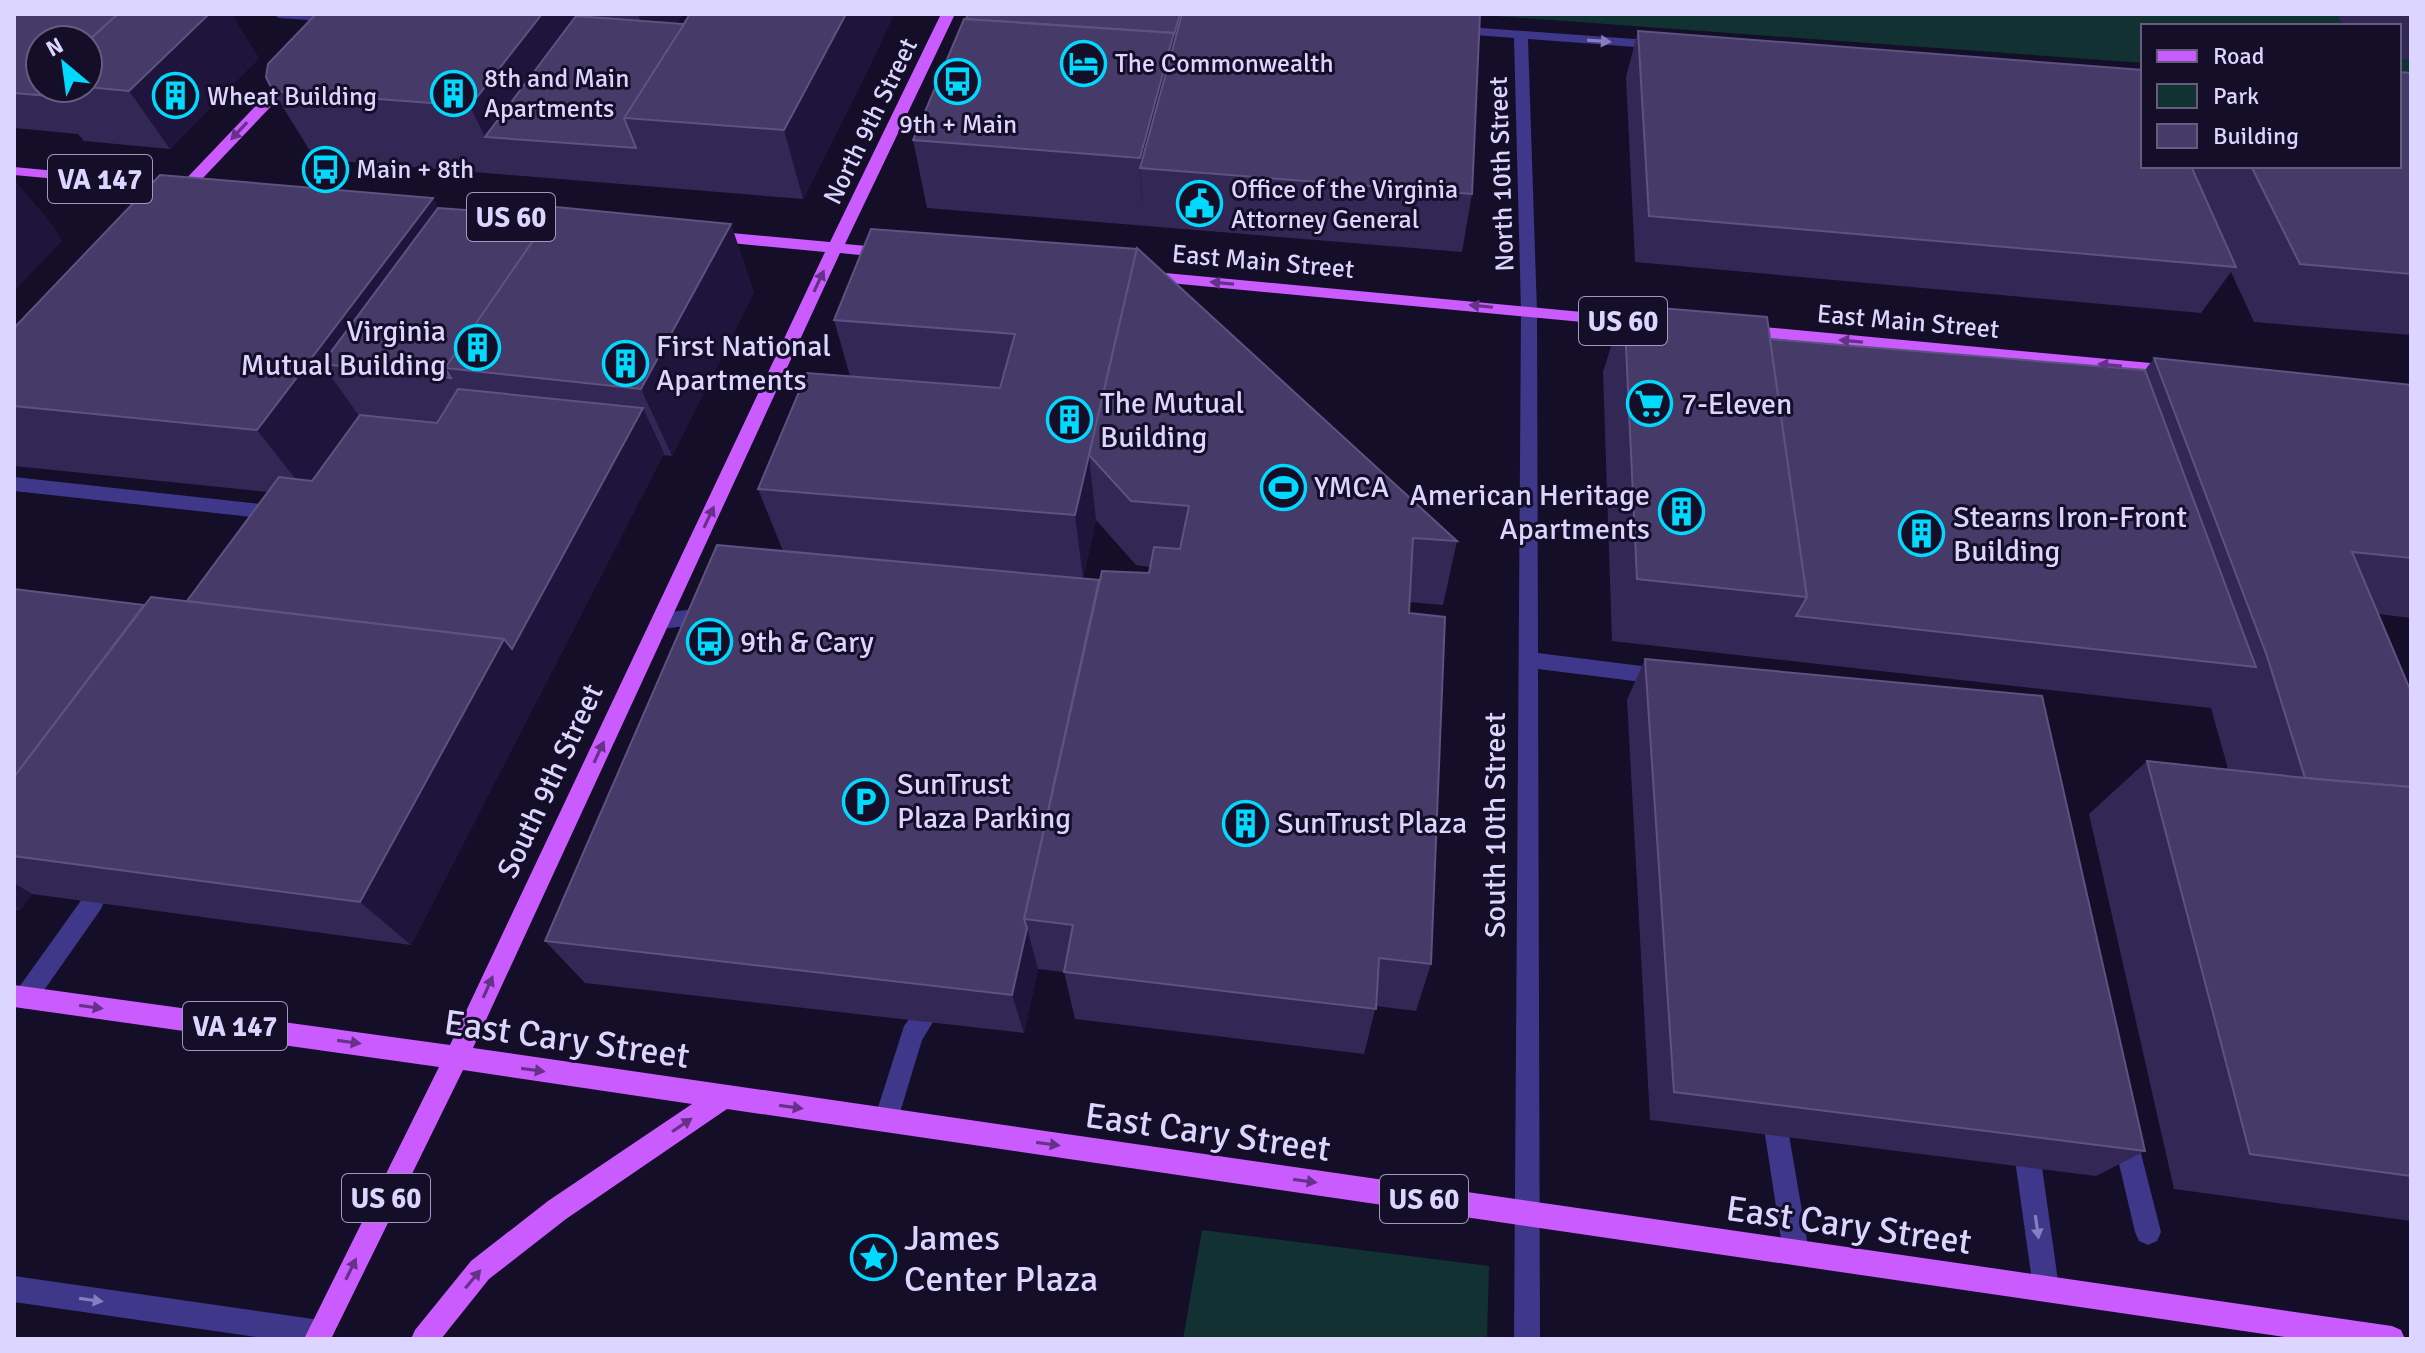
<svg xmlns="http://www.w3.org/2000/svg" width="2425" height="1353" viewBox="0 0 2425 1353" font-family="Signika,sans-serif">
<style>
.green{fill:#113132}
.lines{fill:none;stroke-linecap:round;stroke-linejoin:round}
.minor{fill:#3f3789;fill-rule:evenodd}
.major{fill:#ca5cff;fill-rule:evenodd}
.wall{fill:#332756;fill-rule:evenodd}
.shaded-wall{fill:#1f153c}
.building{fill:#453a68;stroke:#5d5280;stroke-width:2}
.oneway{fill:#867ebe}
.oneway2{fill:#663189}
.labels{text-anchor:middle;stroke-width:6;stroke-linejoin:round;paint-order:stroke}
.far-poi-label{font-size:26px;fill:#dcd5ff;stroke:#140e28;text-anchor:start}
.far-street-label{font-size:26px;fill:#dcd5ff;stroke:#140e28}
.shield{fill:#140e28;stroke:#a099be;stroke-width:2}
.shield-label{font-size:28px;font-weight:bold;fill:#dcd5ff}
.poi-label{font-size:30px;fill:#dcd5ff;stroke:#140e28;text-anchor:start}
.street-label{font-size:30px;fill:#dcd5ff;stroke:#140e28}
.near-street-label{font-size:36px;fill:#dcd5ff;stroke:#140e28}
.near-poi-label{font-size:36px;fill:#dcd5ff;stroke:#140e28;text-anchor:start}
</style>
<rect width="100%" height="100%" fill="#140e28"/>
<g class="green">
<polygon points="1468,14 2411,14 2411,82 2399,81 2399,26 2143,26 2143,63"/>
<polygon points="1202,1230 1489,1266 1487,1339 1183,1339"/>
</g>
<g class="lines">
<g class="minor">
<polygon points="272,14 338,14 346,18 339,22 279,18"/>
<polygon points="1454,26 1662,41 1669,45 1662,49 1528,39 1537,312 1538,653 1666,669 1673,671 1676,677 1673,683 1666,685 1538,669 1540,1339 1514,1339 1521,312 1514,38 1449,33 1449,27"/>
<polygon points="14,477 280,506 289,513 280,520 14,491"/>
<polygon points="712,607 719,610 722,615 719,620 712,623 661,629 654,626 651,621 654,616 661,613"/>
<polygon points="93,892 101,895 104,902 101,909 33,1006 25,1009 17,1006 14,996 17,990 85,895"/>
<polygon points="921,1011 929,1014 933,1022 922,1040 895,1129 886,1132 877,1129 874,1120 904,1026 913,1014"/>
<polygon points="2124,1122 2133,1125 2136,1134 2161,1232 2157,1241 2148,1245 2139,1241 2135,1232 2112,1134 2115,1125"/>
<polygon points="1777,1123 1786,1126 1789,1135 1809,1252 1805,1261 1796,1265 1787,1261 1783,1252 1765,1135 1768,1126"/>
<polygon points="2029,1154 2038,1158 2042,1167 2059,1288 2055,1297 2046,1301 2037,1297 2033,1288 2016,1167 2020,1158"/>
<polygon points="14,1276 320,1320 329,1324 333,1333 331,1339 269,1339 14,1302"/>
</g>
<g class="major">
<polygon points="941,14 955,14 845,244 889,248 897,253 889,258 840,253 473,1048 2392,1326 2401,1330 2405,1339 2298,1339 727,1109 566,1219 489,1279 441,1339 411,1339 415,1330 471,1261 548,1201 692,1104 463,1070 331,1339 304,1339 439,1067 14,1007 14,985 450,1045 825,252 710,241 702,236 710,231 830,242"/>
<polygon points="294,70 301,74 299,77 183,199 173,199 170,196 175,190 14,175 14,167 182,183 289,71"/>
<polygon points="1144,271 1646,318 1654,323 1646,328 1138,280 1138,272"/>
<polygon points="1742,325 2172,365 2180,371 2172,377 1736,335 1734,331"/>
</g>
</g>
<g class="wall">
<path d="M14,14L259,58L170,149L84,141L78,134L14,128ZM40,40H88V88H40Z"/>
<polygon points="316,14 683,14 677,23 684,24 690,14 894,14 866,74 803,199 315,159 273,91"/>
<polygon points="2337,14 2411,14 2411,60 2399,59 2399,26 2344,26"/>
<polygon points="964,19 1472,194 1462,252 927,208 913,140"/>
<polygon points="1638,31 2143,166 2399,166 2411,73 2411,335 2254,322 2231,272 2201,313 1635,262 1626,77"/>
<polygon points="438,208 754,292 672,456 663,455 411,945 32,894 20,910 14,909 14,589 144,605 187,601 268,492 14,466 14,328"/>
<path d="M871,229L1457,541L1443,605L1409,602V613L1431,964L1416,1011L1376,1006L1364,1054L1075,1019L1064,972L1038,969L1024,1033L585,983L545,941L783,551L758,489L850,376L834,320ZM1096,520L1136,565L1150,567L1149,573L1099,580L1083,578Z"/>
<polygon points="1624,305 1770,339 2145,370 2154,358 2411,385 2411,618 2378,614 2411,692 2411,1221 2174,1189 2089,814 2147,761 2228,769 2211,708 1612,641 1603,372"/>
<polygon points="1645,659 2145,1151 2096,1176 1650,1120 1627,700"/>
</g>
<g class="shaded-wall">
<polygon points="209,14 232,14 259,58 170,149 129,91"/>
<polygon points="542,14 576,14 591,53 485,137 470,106"/>
<polygon points="638,14 683,14 654,57"/>
<polygon points="846,14 894,14 866,74 803,199 784,130"/>
<polygon points="1180,14 1191,14 1140,168 1143,226 1140,158"/>
<polygon points="14,179 54,227 62,241 14,291"/>
<polygon points="433,198 470,266 322,364 362,420 309,496 257,430"/>
<polygon points="731,224 754,292 672,456 641,389"/>
<polygon points="643,408 664,453 411,945 360,902 504,639"/>
<polygon points="1089,456 1096,520 1083,578 1075,515"/>
<polygon points="14,883 32,894 20,910 14,906"/>
<polygon points="1027,928 1038,969 1024,1033 1012,995"/>
</g>
<g class="building">
<polygon points="14,14 118,14 88,41 40,40 40,88 44,88 50,96 14,93"/>
<polygon points="118,14 209,14 129,91 88,87 88,41"/>
<polygon points="316,14 542,14 470,106 273,91 266,77 268,64"/>
<polygon points="690,14 846,14 784,130 624,118"/>
<polygon points="968,14 1180,14 1174,35 1174,33 966,19"/>
<polygon points="1182,14 1480,14 1472,194 1140,168"/>
<polygon points="576,16 684,24 624,118 636,148 485,137"/>
<polygon points="964,19 1174,33 1140,158 913,140"/>
<polygon points="1638,31 2143,70 2143,166 2191,166 2236,267 1649,216"/>
<polygon points="2399,72 2411,73 2411,274 2300,264 2251,166 2399,166"/>
<polygon points="160,175 433,198 257,430 14,406 14,328"/>
<polygon points="556,207 731,224 641,389 445,368"/>
<polygon points="438,208 550,216 445,368 451,378 322,364"/>
<polygon points="871,229 1137,249 1075,515 758,489 807,373 1000,388 1015,334 834,320"/>
<polygon points="1137,248 1457,541 1413,538 1409,613 1445,617 1431,964 1379,958 1376,1009 1064,972 1073,925 1024,919 1102,571 1149,573 1154,547 1180,549 1189,506 1131,501 1089,455"/>
<polygon points="1624,305 1767,317 1807,597 1637,579"/>
<polygon points="1770,339 2145,370 2256,667 1796,616 1807,597"/>
<polygon points="2154,358 2411,385 2411,558 2352,552 2411,692 2411,787 2305,778 2267,656"/>
<polygon points="458,389 643,408 512,649 504,639 187,601 279,477 312,481 360,415 437,423"/>
<polygon points="717,545 1099,580 1024,919 1027,928 1012,995 545,941"/>
<polygon points="14,589 144,605 14,777"/>
<polygon points="151,597 504,639 360,902 14,856 14,777"/>
<polygon points="1645,659 2042,696 2145,1151 1674,1092"/>
<polygon points="2147,761 2315,779 2411,787 2411,1176 2250,1154"/>
</g>
<defs><path id="oneway-solid" d="M-6-.8H1V-3.2L6.5 0L1 3.2V.8H-6Z" transform="scale(2)"/></defs>
<g class="oneway">
<use href="#oneway-solid" transform="translate(1599 41) rotate(4)"/>
<use href="#oneway-solid" transform="translate(2037 1227) rotate(82)"/>
<use href="#oneway-solid" transform="translate(91 1300) rotate(8)"/>
</g>
<g class="oneway2">
<use href="#oneway-solid" transform="translate(239 131) rotate(133)"/>
<use href="#oneway-solid" transform="translate(819 281) rotate(-65)"/>
<use href="#oneway-solid" transform="translate(1222 283) rotate(-175)"/>
<use href="#oneway-solid" transform="translate(1481 306) rotate(-174)"/>
<use href="#oneway-solid" transform="translate(1851 341) rotate(-175)"/>
<use href="#oneway-solid" transform="translate(2110 365) rotate(-175)"/>
<use href="#oneway-solid" transform="translate(709 517) rotate(-65)"/>
<use href="#oneway-solid" transform="translate(599 752) rotate(-65)"/>
<use href="#oneway-solid" transform="translate(488 987) rotate(-66)"/>
<use href="#oneway-solid" transform="translate(91 1007) rotate(8)"/>
<use href="#oneway-solid" transform="translate(349 1042) rotate(8)"/>
<use href="#oneway-solid" transform="translate(533 1070) rotate(8)"/>
<use href="#oneway-solid" transform="translate(791 1107) rotate(8)"/>
<use href="#oneway-solid" transform="translate(682 1125) rotate(-34)"/>
<use href="#oneway-solid" transform="translate(1048 1144) rotate(8)"/>
<use href="#oneway-solid" transform="translate(1305 1181) rotate(8)"/>
<use href="#oneway-solid" transform="translate(351 1269) rotate(-64)"/>
<use href="#oneway-solid" transform="translate(473 1279) rotate(-50)"/>
</g>
<defs>
<symbol id="hotel-ring" viewBox="-11 -11 22 22"><circle r="9.5" fill="#140e28" stroke="#01d9ff" stroke-width="1.5"/><path d="M-6-4.5h1.5V1H6V5H4.5V3h-9V5H-6ZM-4 0a1.8 1.8 0 1 1 3.6 0ZM.5 0V-2.5h3Q6-2.5 6 0Z" fill="#01d9ff"/></symbol>
<symbol id="bus-ring" viewBox="-11 -11 22 22"><circle r="9.5" fill="#140e28" stroke="#01d9ff" stroke-width="1.5"/><path d="M-5-6H5V4H4V6H2V4H-2V6H-4V4H-5ZM-3.5-4V0h7V-4ZM-3.5 1.2v1.5H-2V1.2ZM2 1.2v1.5H3.5V1.2Z" fill="#01d9ff"/></symbol>
<symbol id="building-ring" viewBox="-11 -11 22 22"><circle r="9.5" fill="#140e28" stroke="#01d9ff" stroke-width="1.5"/><path d="M-4-6H4V6H1V3H-1V6H-4ZM-2.5-4.3h1.7v1.8h-1.7ZM.8-4.3h1.7v1.8H.8ZM-2.5-1h1.7V.8h-1.7ZM.8-1h1.7V.8H.8Z" fill="#01d9ff"/></symbol>
<symbol id="civic-ring" viewBox="-11 -11 22 22"><circle r="9.5" fill="#140e28" stroke="#01d9ff" stroke-width="1.5"/><path d="M-.6-6.5H3V-4.5H.6V-3L4-1V1h2V6H-6V1h2V-1L-.6-3ZM-1.2 2.5V6h2.4V2.5Z" fill="#01d9ff"/></symbol>
<symbol id="supermarket-ring" viewBox="-11 -11 22 22"><circle r="9.5" fill="#140e28" stroke="#01d9ff" stroke-width="1.5"/><path d="M-6-5.5h2.5l.6 2H6L4.5 2H-2.5L-4.4-4H-6ZM-1.5 3.2a1.3 1.3 0 1 0 .1 0ZM3 3.2a1.3 1.3 0 1 0 .1 0Z" fill="#01d9ff"/></symbol>
<symbol id="stadium-ring" viewBox="-11 -11 22 22"><circle r="9.5" fill="#140e28" stroke="#01d9ff" stroke-width="1.5"/><path d="M0-5a6.5 5 0 1 0 0 10a6.5 5 0 1 0 0-10ZM-3.5-1.8h7v3.6h-7Z" fill="#01d9ff"/></symbol>
<symbol id="parking-ring" viewBox="-11 -11 22 22"><circle r="9.5" fill="#140e28" stroke="#01d9ff" stroke-width="1.5"/><path d="M-3.5-5.5H1a3.5 3.5 0 0 1 0 7H-1V5.5H-3.5ZM-1-3.4V-.6H.8a1.4 1.4 0 0 0 0-2.8Z" fill="#01d9ff"/></symbol>
<symbol id="sight-ring" viewBox="-11 -11 22 22"><circle r="9.5" fill="#140e28" stroke="#01d9ff" stroke-width="1.5"/><path d="M0-6L1.8-2.2L6-1.7L2.9 1.2L3.7 5.4L0 3.3L-3.7 5.4L-2.9 1.2L-6-1.7L-1.8-2.2Z" fill="#01d9ff"/></symbol>
</defs>
<g fill-rule="evenodd">
<use href="#hotel-ring" x="1058" y="38" width="51" height="51"/>
<use href="#bus-ring" x="932" y="56" width="51" height="51"/>
<use href="#building-ring" x="428" y="68" width="51" height="51"/>
<use href="#building-ring" x="150" y="70" width="51" height="51"/>
<use href="#bus-ring" x="300" y="144" width="51" height="51"/>
<use href="#civic-ring" x="1174" y="178" width="51" height="51"/>
<use href="#building-ring" x="452" y="322" width="51" height="51"/>
<use href="#building-ring" x="600" y="338" width="51" height="51"/>
<use href="#supermarket-ring" x="1624" y="378" width="51" height="51"/>
<use href="#building-ring" x="1044" y="394" width="51" height="51"/>
<use href="#stadium-ring" x="1258" y="462" width="51" height="51"/>
<use href="#building-ring" x="1656" y="486" width="51" height="51"/>
<use href="#building-ring" x="1896" y="508" width="51" height="51"/>
<use href="#bus-ring" x="684" y="616" width="51" height="51"/>
<use href="#parking-ring" x="840" y="776" width="51" height="51"/>
<use href="#building-ring" x="1220" y="798" width="51" height="51"/>
<use href="#sight-ring" x="848" y="1232" width="51" height="51"/>
</g>
<g class="labels">
<g class="far-poi-label">
<text x="1115" y="72">The Commonwealth</text>
<text x="484" y="87">8th and Main<tspan x="484" dy="30">Apartments</tspan></text>
<text x="207" y="105">Wheat Building</text>
<text x="958" y="133" text-anchor="middle">9th + Main</text>
<text x="356" y="178">Main + 8th</text>
<text x="1231" y="198">Office of the Virginia<tspan x="1231" dy="30">Attorney General</tspan></text>
</g>
<g class="far-street-label">
<text transform="translate(870 121) rotate(-64)" y="9">North 9th Street</text>
<text transform="translate(1501 174) rotate(-92)" y="9">North 10th Street</text>
<text transform="translate(1263 261) rotate(5)" y="9">East Main Street</text>
<text transform="translate(1908 321) rotate(5)" y="9">East Main Street</text>
</g>
<g class="shield">
<rect x="48" y="155" width="104" height="48" rx="6"/>
<rect x="467" y="193" width="88" height="48" rx="6"/>
<rect x="1579" y="297" width="88" height="48" rx="6"/>
<rect x="183" y="1002" width="104" height="48" rx="6"/>
<rect x="342" y="1174" width="88" height="48" rx="6"/>
<rect x="1380" y="1175" width="88" height="48" rx="6"/>
</g>
<g class="shield-label">
<text x="100" y="189">VA 147</text>
<text x="511" y="227">US 60</text>
<text x="1623" y="331">US 60</text>
<text x="235" y="1036">VA 147</text>
<text x="386" y="1208">US 60</text>
<text x="1424" y="1209">US 60</text>
</g>
<g class="poi-label">
<text x="446" y="341" text-anchor="end">Virginia<tspan x="446" dy="34">Mutual Building</tspan></text>
<text x="656" y="356">First National<tspan x="656" dy="34">Apartments</tspan></text>
<text x="1100" y="413">The Mutual<tspan x="1100" dy="34">Building</tspan></text>
<text x="1681" y="414">7-Eleven</text>
<text x="1314" y="497">YMCA</text>
<text x="1650" y="505" text-anchor="end">American Heritage<tspan x="1650" dy="34">Apartments</tspan></text>
<text x="1953" y="527">Stearns Iron-Front<tspan x="1953" dy="34">Building</tspan></text>
<text x="740" y="652">9th &amp; Cary</text>
<text x="897" y="794">SunTrust<tspan x="897" dy="34">Plaza Parking</tspan></text>
<text x="1277" y="833">SunTrust Plaza</text>
</g>
<g class="street-label">
<text transform="translate(550 781) rotate(-65)" y="10">South 9th Street</text>
<text transform="translate(1495 825) rotate(-90)" y="10">South 10th Street</text>
</g>
<g class="near-street-label">
<text transform="translate(567 1038) rotate(8)" y="13">East Cary Street</text>
<text transform="translate(1208 1131) rotate(8)" y="13">East Cary Street</text>
<text transform="translate(1849 1224) rotate(8)" y="13">East Cary Street</text>
</g>
<g class="near-poi-label">
<text x="904" y="1250">James<tspan x="904" dy="41">Center Plaza</tspan></text>
</g>
</g>
<rect width="2425" height="1353" fill="none" stroke="#dcd5ff" stroke-width="32"/>
<rect x="2141" y="24" width="260" height="144" fill="#140e28" stroke="#645e7e" stroke-width="2"/>
<rect x="2157" y="50" width="40" height="12" fill="#ca5cff" stroke="#645e7e" stroke-width="2"/>
<text x="2213" y="64" font-size="24" fill="#dcd5ff">Road</text>
<rect x="2157" y="84" width="40" height="24" fill="#113132" stroke="#645e7e" stroke-width="2"/>
<text x="2213" y="104" font-size="24" fill="#dcd5ff">Park</text>
<rect x="2157" y="124" width="40" height="24" fill="#453a68" stroke="#645e7e" stroke-width="2"/>
<text x="2213" y="144" font-size="24" fill="#dcd5ff">Building</text>
<g transform="translate(64 64) rotate(331)"><circle r="38" fill="#140e28" stroke="#645e7e" stroke-width="2"/>
<path d="M0-6L14 30L0 20L-14 30Z" fill="#01d9ff"/>
<text y="-12" font-size="22" font-weight="bold" text-anchor="middle" fill="#dcd5ff">N</text>
</g>
</svg>
